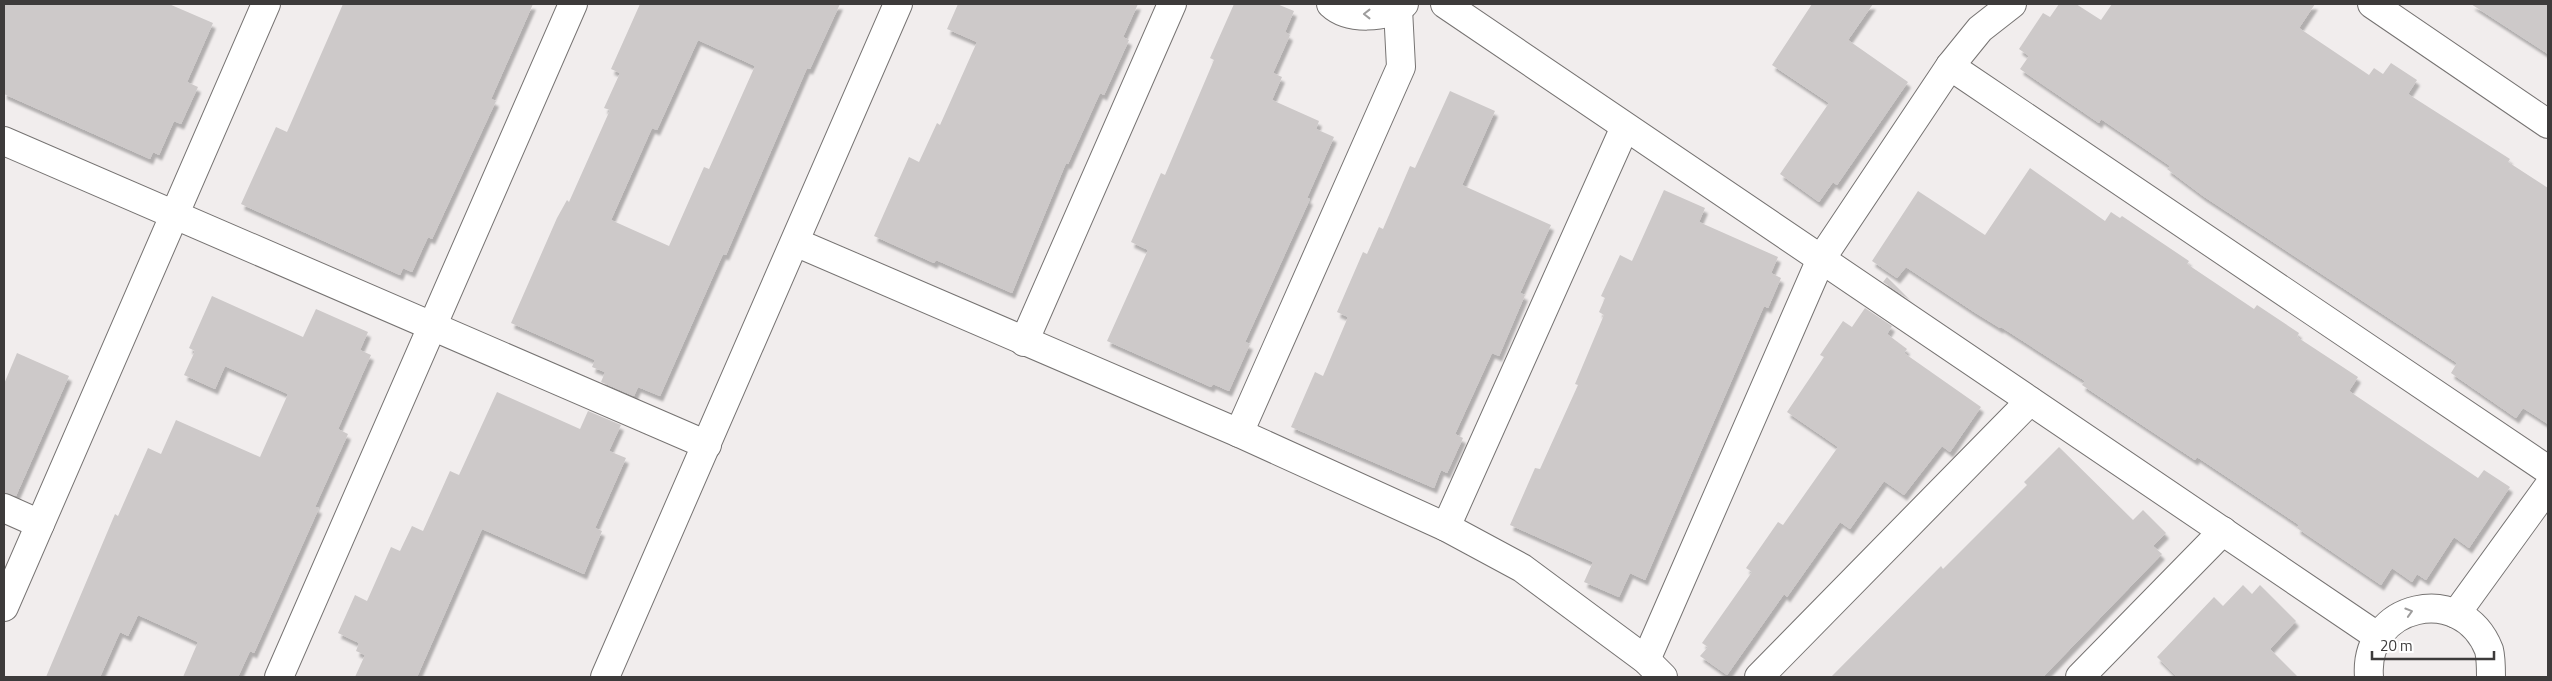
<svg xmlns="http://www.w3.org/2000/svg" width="2552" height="681" viewBox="0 0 2552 681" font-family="'Titillium Web',sans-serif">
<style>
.building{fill:#cdc9c9;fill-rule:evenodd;filter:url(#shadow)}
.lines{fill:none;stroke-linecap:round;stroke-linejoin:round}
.minor-casing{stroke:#767372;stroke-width:30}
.minor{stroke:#fff;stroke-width:28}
.oneway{stroke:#9e9d9d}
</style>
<defs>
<filter id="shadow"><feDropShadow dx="3" dy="5.5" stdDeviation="1" flood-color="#0004"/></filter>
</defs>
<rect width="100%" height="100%" fill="#f1eded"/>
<g class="building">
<polygon points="4,4 169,4 213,23 187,82 198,87 181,124 174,121 159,155 153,152 150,159 4,94"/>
<polygon points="343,4 533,4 491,99 496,101 432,239 428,237 412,272 403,268 400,275 241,204 276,127 287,132"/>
<path d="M640,4H840L810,69L807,68L726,255L723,254L660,396L638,387L634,396L601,382L605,372L592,367L595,360L511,323L557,218L567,200L569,202L610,110L604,108L620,73L611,69ZM698,40L755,66L709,169L704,167L669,246L611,220L652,128L657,130Z"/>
<polygon points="958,4 1138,4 1123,37 1129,40 1104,95 1100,93 1068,164 1066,163 1012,293 936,260 934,263 874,236 909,157 919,162 937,123 940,125 977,42 947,29"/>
<polygon points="1234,4 1277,4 1294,11 1285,32 1290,35 1273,73 1282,77 1272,100 1319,121 1316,129 1334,137 1307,198 1310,199 1245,342 1250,344 1229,391 1213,384 1211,387 1107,341 1148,250 1131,242 1161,173 1165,175 1214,60 1210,58"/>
<polygon points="1812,4 1873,4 1848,40 1908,82 1837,185 1833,182 1819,202 1780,174 1829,103 1772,65"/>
<polygon points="2059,4 2076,4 2101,20 2112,4 2315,4 2299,28 2369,75 2374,68 2383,74 2391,63 2417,80 2408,94 2510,159 2508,162 2548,188 2548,424 2523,408 2516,418 2451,373 2457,363 2203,196 2167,169 2170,166 2101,119 2099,123 2020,69 2029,56 2019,49 2043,13 2050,17"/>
<polygon points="2471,4 2548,4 2548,54"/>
<polygon points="1450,91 1495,111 1462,185 1551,225 1520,293 1525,295 1499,356 1492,353 1455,434 1463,438 1447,473 1441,470 1434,488 1291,427 1315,372 1323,376 1348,317 1337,312 1363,252 1367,254 1379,227 1383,229 1410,166 1415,168"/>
<polygon points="2030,168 2105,221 2111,212 2120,218 2122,216 2189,261 2187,264 2254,309 2257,305 2299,333 2297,337 2358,377 2349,391 2478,478 2484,470 2510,487 2469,548 2454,537 2426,580 2417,574 2412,582 2392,568 2381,585 2297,528 2299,525 2197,457 2195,460 2145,427 2082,385 2085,381 2001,327 2000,328 1974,312 1906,267 1897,278 1872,261 1918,191 1985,235"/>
<polygon points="1664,190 1705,208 1699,222 1778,257 1771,273 1781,278 1768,308 1764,306 1645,580 1630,573 1619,597 1584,582 1593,562 1510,525 1535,468 1540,469 1578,385 1575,384 1604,315 1599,312 1605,298 1601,296 1620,255 1632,261"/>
<polygon points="1887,277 1910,300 1883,282"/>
<polygon points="212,296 303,337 316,309 368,332 360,350 371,355 338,429 348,434 315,507 319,508 254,653 250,651 238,677 183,677 198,642 138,615 128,636 120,632 100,677 46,677 115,514 118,516 148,448 161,454 176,420 260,457 288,394 225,366 215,389 184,375 195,351 189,348"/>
<polygon points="1865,308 1892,326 1887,334 1907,349 1904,353 1981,407 1950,452 1942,446 1904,495 1884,481 1850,529 1840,522 1787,597 1784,594 1727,675 1700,656 1708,647 1702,643 1752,572 1746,568 1778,522 1783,525 1838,447 1787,412 1824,357 1820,355 1843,321 1852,327"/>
<polygon points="17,353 69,376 16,496 4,493 4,384"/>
<polygon points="497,392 580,429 588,411 621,425 609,451 626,458 595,528 602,531 584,574 482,529 417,677 355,677 365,655 356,651 359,643 338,633 355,595 367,601 391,547 400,551 412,526 423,531 450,471 459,475"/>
<polygon points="2059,447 2133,520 2143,510 2166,533 2153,546 2162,554 2043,677 1831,677 1941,566 1943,569 2027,485 2024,482"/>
<polygon points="2243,585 2252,594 2260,585 2296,621 2270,649 2298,677 2177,677 2157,657 2214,597 2223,606"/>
</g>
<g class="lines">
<defs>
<g id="minor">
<path d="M1331,4C1348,20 1386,19 1404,4"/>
<polyline points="1445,4 2377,636"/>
<polyline points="2372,4 2548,124"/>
<polyline points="1950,66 2548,470"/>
<polyline points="4,141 707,445"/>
<polyline points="795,242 1239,433 1446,527 1522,568 1646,660 1663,677"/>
<polyline points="1024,342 1172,4"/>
<polyline points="1239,433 1401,67 1398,9"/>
<polyline points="4,508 40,524"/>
<polyline points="1446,527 1625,127"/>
<polyline points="4,607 266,4"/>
<polyline points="2456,614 2548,487"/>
<polyline points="1646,660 1821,259 1950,66 1980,29 2012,4"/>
<polyline points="279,677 573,4"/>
<polyline points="605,677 898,4"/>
<polyline points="1759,677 2030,401"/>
<polyline points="2080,677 2223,531"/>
<path d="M2369,677C2363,604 2462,581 2489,650C2491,658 2491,669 2491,677"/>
</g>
</defs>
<use href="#minor" class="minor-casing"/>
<use href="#minor" class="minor"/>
</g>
<defs><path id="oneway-chevron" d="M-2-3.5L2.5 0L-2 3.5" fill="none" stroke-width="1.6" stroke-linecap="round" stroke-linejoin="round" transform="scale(1.25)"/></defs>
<g class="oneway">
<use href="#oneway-chevron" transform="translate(1367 14) rotate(180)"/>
<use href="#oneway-chevron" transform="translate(2409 612) rotate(-17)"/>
</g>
<rect width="2552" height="681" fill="none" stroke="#3d3b3b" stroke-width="10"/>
<path d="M2372 651v8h122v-8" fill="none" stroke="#3d3b3b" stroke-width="2.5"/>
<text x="2380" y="651" font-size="15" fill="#3d3b3b" stroke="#ffffff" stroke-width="4" paint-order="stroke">20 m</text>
</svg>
